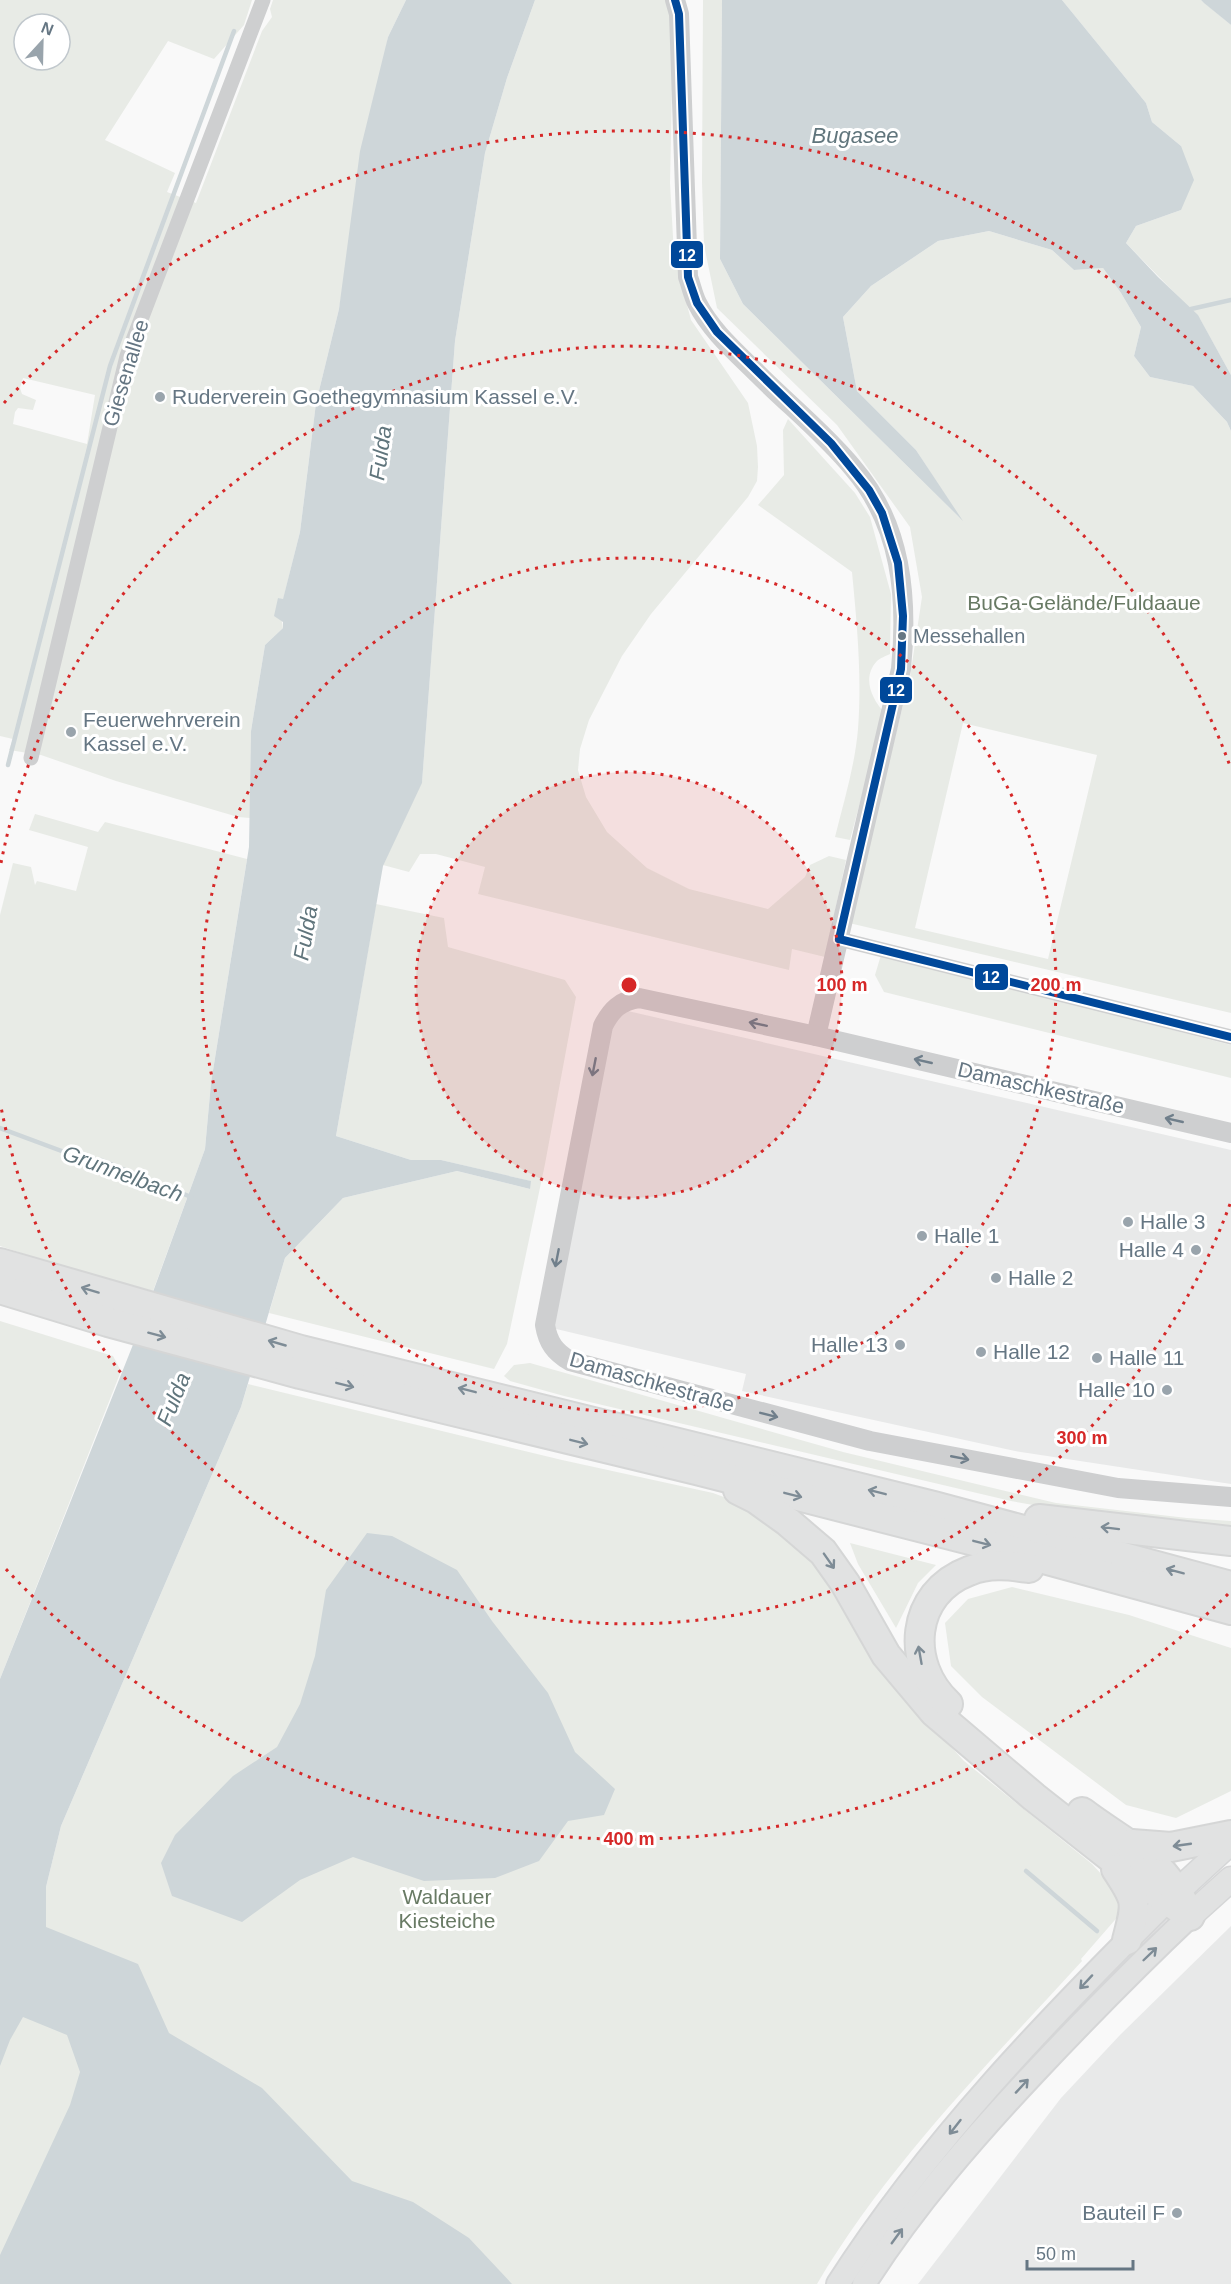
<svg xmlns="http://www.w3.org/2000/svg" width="1231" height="2284" viewBox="0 0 1231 2284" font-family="Helvetica,sans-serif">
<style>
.built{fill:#e8e9e9}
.green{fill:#e8ebe6;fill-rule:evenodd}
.water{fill:#ced6d9}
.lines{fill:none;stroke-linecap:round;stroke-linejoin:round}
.stream{stroke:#ced6d9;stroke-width:4.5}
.secondary-casing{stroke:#d5d6d7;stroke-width:26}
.primary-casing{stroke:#d5d6d7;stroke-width:27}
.motorway-casing{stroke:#d5d6d6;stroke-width:32}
.minor{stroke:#cecfd0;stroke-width:15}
.tertiary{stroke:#cecfd0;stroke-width:20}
.secondary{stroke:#e1e2e2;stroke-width:22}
.primary{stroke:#e1e2e2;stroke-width:24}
.motorway{stroke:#e1e2e2;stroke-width:28}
.bus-1-casing{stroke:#fff;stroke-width:12}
.bus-1{stroke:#00489a;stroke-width:8}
.oneway{stroke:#707f8b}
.oneway2{stroke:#7e8c96}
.ring{fill:none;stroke:#d62828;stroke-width:3;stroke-dasharray:3 6}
.poi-dot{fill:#99a4ac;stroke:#fff;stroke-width:2}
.bus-dot{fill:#657683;stroke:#fff;stroke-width:2}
.labels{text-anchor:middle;stroke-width:6;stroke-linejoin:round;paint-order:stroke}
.bus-label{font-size:20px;fill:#657683;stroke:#fff;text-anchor:start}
.street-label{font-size:21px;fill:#657683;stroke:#fff}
.poi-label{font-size:21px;fill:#657683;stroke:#fff;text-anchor:start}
.park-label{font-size:21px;fill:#687a64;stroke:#fff}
.water-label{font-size:22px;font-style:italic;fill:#60757c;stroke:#fff}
.centre{fill:#d62828;stroke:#fff;stroke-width:3}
.ring-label{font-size:18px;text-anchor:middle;font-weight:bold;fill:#d62828;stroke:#fff;stroke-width:6;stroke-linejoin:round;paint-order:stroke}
.line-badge{stroke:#fff;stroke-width:2}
.badge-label{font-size:16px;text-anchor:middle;font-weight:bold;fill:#fff}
</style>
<rect width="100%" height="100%" fill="#f9f9f9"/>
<g class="built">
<polygon points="628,1011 1231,1150 1231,1484 1015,1451 742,1391 746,1374 552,1328 613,1021"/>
<polygon points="1231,1926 1231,2284 918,2284 1061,2098 1120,2035"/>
</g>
<g class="green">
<path d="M0,0H252L244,25L214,59L168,41L105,140L175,173L167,192L196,203L262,31L272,17L270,9L273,0H406L388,37L339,309L316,403L300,532L283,600L278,598L283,628L265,645L251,731L250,818L238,817L116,781L41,755L9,750L13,739L0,736ZM24,24H60V60H24ZM23,378L95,395L87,444L13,424L15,412L18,408L33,410L36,400L22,394L20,388Z"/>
<polygon points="535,0 670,0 673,40 670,183 674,255 691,320 748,403 757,446 758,467 757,481 748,497 651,614 622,656 589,720 580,749 578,770 586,797 607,832 647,868 689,889 768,909 805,877 810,865 829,856 846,860 825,957 792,949 789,970 478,894 485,867 436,854 420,854 409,872 383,865 422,782 455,341 485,153 507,78"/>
<path d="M703,0H722L720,259L743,304L960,518L916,450L857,391L843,317L871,286L938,241L989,231L1052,250L1074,270L1103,268L1121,293L1141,327L1134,356L1150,377L1193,386L1227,422L1231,431V1013L849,923L910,677L922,597L910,527L837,425L717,308L704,245L702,182ZM963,723L1097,755L1048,959L915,928Z"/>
<polygon points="1062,0 1201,0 1231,25 1231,375 1200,319 1126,243 1136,226 1181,210 1181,146 1152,122 1146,103"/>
<path d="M788,419L855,493L870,517L891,594L890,654C886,656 880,658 877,661C862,677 871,698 884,712L850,840L835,837C844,801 855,765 858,729C862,677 857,624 852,572L758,505L784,475L783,430Z"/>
<polygon points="35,814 98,832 105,822 247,859 211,1083 205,1149 153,1291 52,1263 0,1246 0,915 13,863 31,867 35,885 37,881 76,891 88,847 29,830"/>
<polygon points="376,904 444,918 448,947 565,980 576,997 545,1164 507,1344 494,1369 269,1313 285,1258 343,1198 457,1171 530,1189 530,1181 441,1160 411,1160 336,1136"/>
<polygon points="881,955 1231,1045 1231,1078 884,992 875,975"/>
<polygon points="0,1321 113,1356 121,1371 0,1679"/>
<polygon points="530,1363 843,1452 1056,1503 1187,1518 1231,1521 1231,1531 1119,1520 1011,1501 564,1396 510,1381 504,1376 514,1365"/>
<path d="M248,1384L562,1460L713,1493L748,1506L833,1579L877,1666L964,1761L1092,1864L1127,1902L1121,1913L1081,1959L1082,1961C989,2063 888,2164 817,2284H0V2038L46,1905V1887L61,1826L241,1407Z"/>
<polygon points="850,1543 936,1565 918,1583 896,1628 858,1564"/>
<polygon points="1012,1587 1129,1615 1231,1648 1231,1791 1176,1818 1126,1805 982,1697 951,1666 945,1623 968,1599"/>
</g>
<g class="water">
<polygon points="406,0 535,0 507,78 485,153 455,341 422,783 383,866 336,1136 411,1160 441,1160 531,1181 530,1189 457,1171 343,1198 285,1258 241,1407 61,1826 46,1887 46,1927 138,1964 169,2033 262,2088 352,2181 413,2202 469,2238 512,2284 0,2284 0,2255 70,2105 80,2072 67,2035 23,2017 10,2040 0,2066 0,1679 142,1322 205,1149 211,1083 249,847 251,731 265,645 283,628 283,622 274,616 278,598 283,599 300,532 316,403 339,309 360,151 388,37"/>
<polygon points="722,0 1062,0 1146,103 1152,122 1181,146 1194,180 1181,210 1136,226 1126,243 1158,277 1198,315 1231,375 1231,431 1227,422 1193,386 1150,377 1134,356 1141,327 1121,293 1103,268 1074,270 1052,250 989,231 938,241 871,286 843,317 857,391 916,450 963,521 743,304 720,259"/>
<polygon points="1201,0 1231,0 1231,25 1204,3"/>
<polygon points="367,1533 392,1536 457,1570 492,1621 548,1693 575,1752 615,1789 604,1815 568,1821 539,1861 495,1878 424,1881 353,1857 300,1880 242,1922 172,1896 161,1863 175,1835 233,1776 277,1747 300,1704 315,1656 326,1590"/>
</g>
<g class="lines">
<g class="stream">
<polyline points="1191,309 1231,300"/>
<polyline points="8,765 110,366 234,31"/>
<polyline points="0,1128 75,1156 101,1160 191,1197"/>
<polyline points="1026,1871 1097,1931"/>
</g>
<defs>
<g id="secondary">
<path d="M838,2284C929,2142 1048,2019 1167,1901"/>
<path d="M864,2284C913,2207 973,2138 1036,2071C1086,2018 1137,1966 1190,1916"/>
</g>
<g id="primary">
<polyline points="1167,1901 1231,1842"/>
<polyline points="1190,1916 1231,1879"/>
</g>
<g id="motorway">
<polyline points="0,1263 301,1350 934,1506 1231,1586"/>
<polyline points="0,1289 108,1322 300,1374 696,1470 1029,1555 1231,1610"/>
<polyline points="738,1490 756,1499 788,1522 823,1552 845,1583 886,1655 934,1712 1034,1797 1142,1882 1190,1916"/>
<polyline points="1039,1519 1231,1541"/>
<path d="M948,1704C905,1664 910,1593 969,1571C988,1563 1009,1565 1029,1568"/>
<path d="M1082,1812C1128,1847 1158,1854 1187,1909"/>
<polyline points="1132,1844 1171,1847 1231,1835"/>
<path d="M1116,1869C1138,1902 1137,1902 1127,1940"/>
</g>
</defs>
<use href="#secondary" class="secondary-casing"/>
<use href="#primary" class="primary-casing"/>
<use href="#motorway" class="motorway-casing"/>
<g class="minor">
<polyline points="31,758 127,356 263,0"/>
<polyline points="839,939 1231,1037"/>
</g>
<g class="tertiary">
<path d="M675,0L679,14L688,277C691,285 693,295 697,303C711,331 737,353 759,375C790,406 825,434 853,468C902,525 908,598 901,669L816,1036"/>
<path d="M1231,1133L816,1036L639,998C620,1001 611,1010 603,1026L545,1325C548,1343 555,1352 570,1361L870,1441L1118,1488L1231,1497"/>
</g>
<use href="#secondary" class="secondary"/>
<use href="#primary" class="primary"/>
<use href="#motorway" class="motorway"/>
<defs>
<g id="bus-1">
<polyline points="675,0 679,14 688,277 697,303 717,332 831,443 869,490 882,513 898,563 903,616 901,669 839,939"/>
<polyline points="839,939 1231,1037"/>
</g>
</defs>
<use href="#bus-1" class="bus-1-casing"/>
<use href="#bus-1" class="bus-1"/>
</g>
<defs><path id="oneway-shaft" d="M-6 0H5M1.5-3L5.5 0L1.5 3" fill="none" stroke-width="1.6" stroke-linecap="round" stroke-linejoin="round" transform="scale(1.5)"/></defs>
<g class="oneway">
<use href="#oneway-shaft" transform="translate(758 1024) rotate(-168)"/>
<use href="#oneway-shaft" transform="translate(923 1061) rotate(-167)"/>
<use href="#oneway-shaft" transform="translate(594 1067) rotate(101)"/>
<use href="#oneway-shaft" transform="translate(1174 1120) rotate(-167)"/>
<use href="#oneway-shaft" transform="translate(557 1258) rotate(101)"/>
<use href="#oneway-shaft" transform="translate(769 1415) rotate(14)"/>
<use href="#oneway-shaft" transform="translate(960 1458) rotate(11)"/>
</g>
<g class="oneway2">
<use href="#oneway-shaft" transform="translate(90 1290) rotate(-163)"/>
<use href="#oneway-shaft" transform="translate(157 1335) rotate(15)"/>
<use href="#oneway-shaft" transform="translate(277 1343) rotate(-164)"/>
<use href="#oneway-shaft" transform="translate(345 1385) rotate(14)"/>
<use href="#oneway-shaft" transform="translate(467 1390) rotate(-166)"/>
<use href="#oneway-shaft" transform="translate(579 1442) rotate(14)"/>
<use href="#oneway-shaft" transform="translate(877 1492) rotate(-166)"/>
<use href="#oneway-shaft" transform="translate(793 1495) rotate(14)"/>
<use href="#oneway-shaft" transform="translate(1110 1528) rotate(-173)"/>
<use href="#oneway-shaft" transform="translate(982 1543) rotate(14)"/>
<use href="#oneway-shaft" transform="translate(829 1561) rotate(55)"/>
<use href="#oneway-shaft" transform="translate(1175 1571) rotate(-165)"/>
<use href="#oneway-shaft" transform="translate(920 1655) rotate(-100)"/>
<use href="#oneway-shaft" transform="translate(1182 1845) rotate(172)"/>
<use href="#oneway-shaft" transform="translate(1150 1954) rotate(-44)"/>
<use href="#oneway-shaft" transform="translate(1086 1982) rotate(133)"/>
<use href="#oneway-shaft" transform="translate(1022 2086) rotate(-47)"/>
<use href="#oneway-shaft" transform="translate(955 2127) rotate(128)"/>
<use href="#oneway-shaft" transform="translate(897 2236) rotate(-54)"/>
</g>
<circle cx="629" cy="985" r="213" fill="#d62828" fill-opacity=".12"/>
<g class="ring">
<circle cx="629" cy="985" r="213"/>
<circle cx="629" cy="985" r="427"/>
<path d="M1230 1204A640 640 0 0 1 1 1107M1 863A640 640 0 0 1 1230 766"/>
<path d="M1228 1594A854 854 0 0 1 4 1567M4 403A854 854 0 0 1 1228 376"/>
</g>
<g class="poi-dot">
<circle cx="160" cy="397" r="6"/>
<circle cx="71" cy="732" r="6"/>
<circle cx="1128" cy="1222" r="6"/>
<circle cx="922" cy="1236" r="6"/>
<circle cx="1196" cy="1250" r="6"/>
<circle cx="996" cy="1278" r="6"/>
<circle cx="900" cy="1345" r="6"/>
<circle cx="981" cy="1352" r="6"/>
<circle cx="1097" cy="1358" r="6"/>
<circle cx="1167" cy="1390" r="6"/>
<circle cx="1177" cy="2213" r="6"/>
</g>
<circle class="bus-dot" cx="902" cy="636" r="5"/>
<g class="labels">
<g class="bus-label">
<text x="913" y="643">Messehallen</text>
</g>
<g class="street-label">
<text transform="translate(126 373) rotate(-73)" y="7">Giesenallee</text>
<text transform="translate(1041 1088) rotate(13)" y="7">Damaschkestraße</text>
<text transform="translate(652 1382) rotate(16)" y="7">Damaschkestraße</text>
</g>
<g class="poi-label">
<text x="172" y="404">Ruderverein Goethegymnasium Kassel e.V.</text>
<text x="83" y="727">Feuerwehrverein<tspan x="83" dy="24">Kassel e.V.</tspan></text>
<text x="1140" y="1229">Halle 3</text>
<text x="934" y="1243">Halle 1</text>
<text x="1184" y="1257" text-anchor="end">Halle 4</text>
<text x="1008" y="1285">Halle 2</text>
<text x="888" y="1352" text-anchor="end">Halle 13</text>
<text x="993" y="1359">Halle 12</text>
<text x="1109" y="1365">Halle 11</text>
<text x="1155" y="1397" text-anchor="end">Halle 10</text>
<text x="1165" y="2220" text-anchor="end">Bauteil F</text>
</g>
<g class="park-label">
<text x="1084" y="610">BuGa-Gelände/Fuldaaue</text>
<text x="447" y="1904">Waldauer<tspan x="447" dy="24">Kiesteiche</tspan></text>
</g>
<g class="water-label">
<text x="855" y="143">Bugasee</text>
<text transform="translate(380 453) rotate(-82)" y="8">Fulda</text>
<text transform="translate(305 933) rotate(-80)" y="8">Fulda</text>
<text transform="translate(123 1173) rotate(20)" y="8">Grunnelbach</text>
<text transform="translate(173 1399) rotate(-68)" y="8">Fulda</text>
</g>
</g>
<circle cx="629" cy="985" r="9" class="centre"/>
<g class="ring-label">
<text x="842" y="991">100 m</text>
<text x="1056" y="991">200 m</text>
<text x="1082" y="1444">300 m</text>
<text x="629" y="1845">400 m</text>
</g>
<g class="line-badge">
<rect x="670" y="240" width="34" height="29" rx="6" fill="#00489a"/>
<rect x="879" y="676" width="34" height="28" rx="6" fill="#00489a"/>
<rect x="974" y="963" width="35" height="28" rx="6" fill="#00489a"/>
</g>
<g class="badge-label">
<text x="687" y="261">12</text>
<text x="896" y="696">12</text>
<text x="991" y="983">12</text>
</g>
<g transform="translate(42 42) rotate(22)"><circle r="28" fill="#ffffff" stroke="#c1c8cd" stroke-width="1.5"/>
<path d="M0-4.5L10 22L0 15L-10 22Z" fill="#99a4ac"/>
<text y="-9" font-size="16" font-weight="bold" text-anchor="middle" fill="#657683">N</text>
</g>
<path d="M1027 2260v9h106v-9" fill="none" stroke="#657683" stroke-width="3"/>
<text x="1036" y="2260" font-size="18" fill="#657683" stroke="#ffffff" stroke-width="4.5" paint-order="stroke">50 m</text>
</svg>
